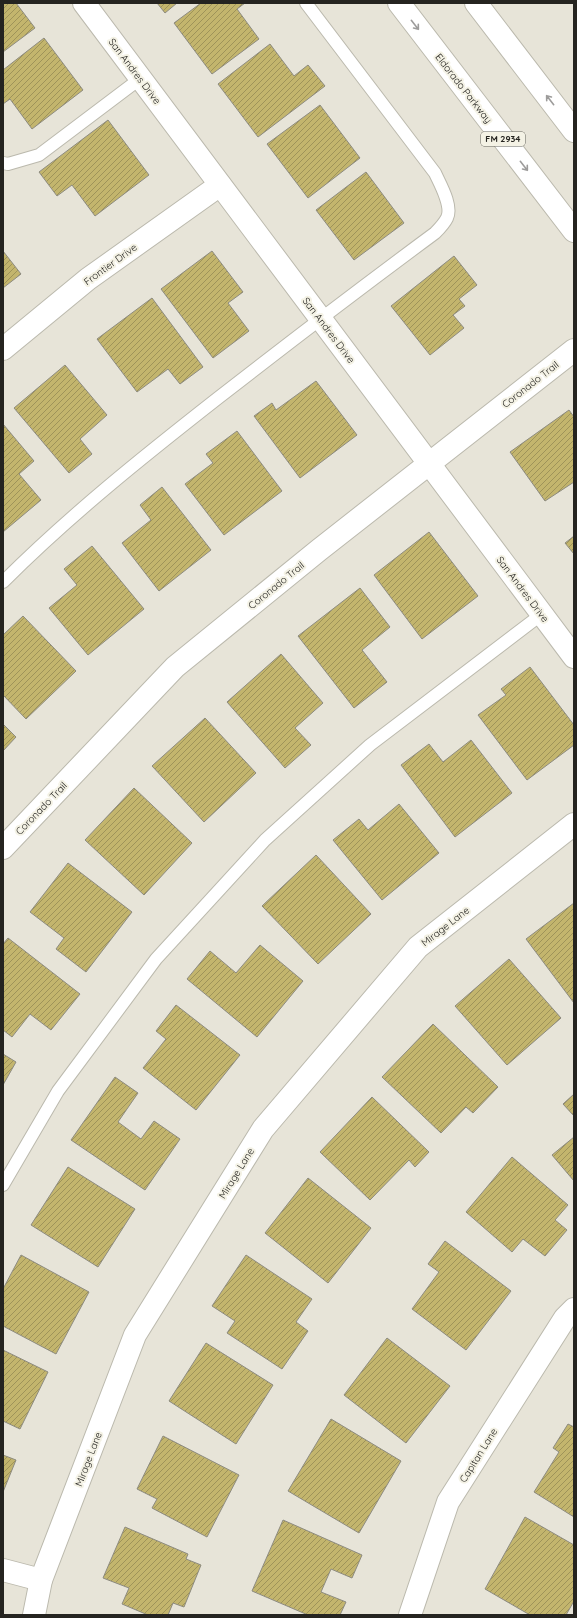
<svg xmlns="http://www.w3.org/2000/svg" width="577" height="1618" viewBox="0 0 577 1618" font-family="Quicksand,sans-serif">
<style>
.building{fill:url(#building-hatch);stroke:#8d8b80}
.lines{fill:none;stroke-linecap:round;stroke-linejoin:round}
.service-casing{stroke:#bbb9ad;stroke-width:14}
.minor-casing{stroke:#bbb9ad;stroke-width:24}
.primary-casing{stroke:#bbb9ad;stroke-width:24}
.service{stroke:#fff;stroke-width:12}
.minor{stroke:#fff;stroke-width:22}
.primary{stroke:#fff;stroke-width:22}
.oneway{stroke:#9d9c9b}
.labels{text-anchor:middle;stroke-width:4;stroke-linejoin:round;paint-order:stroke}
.shield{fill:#f4f2e5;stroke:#63625b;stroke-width:1}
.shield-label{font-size:9px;font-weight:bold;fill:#252420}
.street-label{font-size:10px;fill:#252420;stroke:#f4f2e5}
</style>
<defs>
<pattern id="building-hatch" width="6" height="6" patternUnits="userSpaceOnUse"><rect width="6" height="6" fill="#c3b56d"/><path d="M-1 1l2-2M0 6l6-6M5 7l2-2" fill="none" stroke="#9e9359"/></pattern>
</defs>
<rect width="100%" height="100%" fill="#e7e4d8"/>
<g class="building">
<polygon points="3,3 16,3 35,28 3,52"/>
<polygon points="157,3 177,3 165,13"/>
<polygon points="201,3 245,3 237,9 259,39 212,74 174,23"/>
<polygon points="44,38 83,90 32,129 10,99 3,104 3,70"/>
<polygon points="270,44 294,76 308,65 325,86 258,137 218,84"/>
<polygon points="320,105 360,158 308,198 267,144"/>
<polygon points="108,120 149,175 95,216 72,185 57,196 39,172"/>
<polygon points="366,172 404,223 354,260 316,210"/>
<polygon points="3,251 21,274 3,288"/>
<polygon points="212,251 243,292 228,303 249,331 213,358 161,289"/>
<polygon points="454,256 477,285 459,299 465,306 453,315 464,328 430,355 391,306"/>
<polygon points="152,298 203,367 180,384 168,369 137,392 97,339"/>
<polygon points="65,365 107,415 80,439 92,454 69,473 14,408"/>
<polygon points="316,381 357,435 300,478 254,416 272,403 276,410"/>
<polygon points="569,410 574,417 574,482 545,501 510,452"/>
<polygon points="3,424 34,461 19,474 41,500 3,532"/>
<polygon points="237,431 282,491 224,535 185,484 213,463 206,454"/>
<polygon points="162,487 211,550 159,591 122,543 151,520 140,505"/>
<polygon points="429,532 478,596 422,639 374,575"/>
<polygon points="574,536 574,554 565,543"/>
<polygon points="92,546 144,609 88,655 49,608 77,585 64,569"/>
<polygon points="360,588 390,627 362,650 387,682 354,708 298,636"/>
<polygon points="23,616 76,671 26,719 3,695 3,635"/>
<polygon points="281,654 323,703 295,728 311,745 285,768 227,702"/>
<polygon points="530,667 574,725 574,745 527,780 478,715 506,695 501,689"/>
<polygon points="205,718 256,773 204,822 152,766"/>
<polygon points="3,724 16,737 3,751"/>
<polygon points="471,740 512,793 455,837 401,765 429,744 443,762"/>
<polygon points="134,788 192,843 144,895 85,840"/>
<polygon points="399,804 439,853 382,900 333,840 359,819 368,830"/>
<polygon points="316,855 371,914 318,964 262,906"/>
<polygon points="68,863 132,912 86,972 56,949 64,938 30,912"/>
<polygon points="574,903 574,1003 526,939"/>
<polygon points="8,938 80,994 51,1030 30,1014 12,1037 3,1030 3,944"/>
<polygon points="260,945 303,981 257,1037 187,979 210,951 236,973"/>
<polygon points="509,959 561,1018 507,1065 455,1006"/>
<polygon points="176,1005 240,1055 196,1110 143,1068 166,1039 156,1031"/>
<polygon points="433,1024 498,1087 473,1113 466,1107 441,1133 382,1077"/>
<polygon points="3,1054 16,1062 3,1085"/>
<polygon points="115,1077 138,1093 118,1122 141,1139 154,1121 180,1139 145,1190 71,1140"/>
<polygon points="574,1094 574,1116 563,1104"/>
<polygon points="372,1097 429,1152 415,1167 409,1160 370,1200 320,1152"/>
<polygon points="574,1137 574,1181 552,1155"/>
<polygon points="512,1157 568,1205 555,1220 567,1230 545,1256 523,1239 512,1252 466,1212"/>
<polygon points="68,1167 135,1209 98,1267 31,1225"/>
<polygon points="308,1178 371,1228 328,1283 265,1233"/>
<polygon points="445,1241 511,1291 466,1350 412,1309 439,1272 428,1264"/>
<polygon points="21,1255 89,1292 56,1354 3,1326 3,1289"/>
<polygon points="246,1255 312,1299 296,1322 308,1331 282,1369 227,1333 235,1321 212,1306"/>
<polygon points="387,1338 450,1386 406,1443 344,1395"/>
<polygon points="206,1343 273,1385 236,1444 169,1401"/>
<polygon points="3,1350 48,1372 20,1429 3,1421"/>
<polygon points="331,1419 401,1461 359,1533 288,1491"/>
<polygon points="568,1424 574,1427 574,1517 534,1492 559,1452 553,1448"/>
<polygon points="163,1436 239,1475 207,1537 152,1508 157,1499 137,1489"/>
<polygon points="3,1455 16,1460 3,1492"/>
<polygon points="525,1517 574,1545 574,1601 566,1615 530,1615 485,1589"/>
<polygon points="283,1520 362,1555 352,1578 331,1569 321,1592 346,1602 340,1615 308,1615 252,1591"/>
<polygon points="125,1527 188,1554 186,1559 201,1565 184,1607 173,1603 168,1615 148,1615 122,1604 129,1588 103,1578"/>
</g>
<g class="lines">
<defs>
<g id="service">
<polyline points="3,163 8,164 39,155 141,78"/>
<path d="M3,582C70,515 144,456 218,398C290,342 362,287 435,233C439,229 444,224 447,218C453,206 440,184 435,173L306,3"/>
<polyline points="3,1185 58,1091 156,959 265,840 370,745 542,614"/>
</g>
<g id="minor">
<polyline points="84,3 574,657"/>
<polyline points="3,349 88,279 220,185"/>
<polyline points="3,848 175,667 319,550 574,350"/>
<polyline points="3,1570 41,1580"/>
<polyline points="34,1615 41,1580 135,1335 263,1129 418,947 574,824"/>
<polyline points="410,1615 448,1502 565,1318 574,1309"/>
</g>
<g id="primary">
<polyline points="399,3 574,231"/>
<polyline points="476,3 574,131"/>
</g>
</defs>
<use href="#service" class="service-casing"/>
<use href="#minor" class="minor-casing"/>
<use href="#primary" class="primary-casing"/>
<use href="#service" class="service"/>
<use href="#minor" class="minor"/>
<use href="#primary" class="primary"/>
</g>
<defs><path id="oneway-shaft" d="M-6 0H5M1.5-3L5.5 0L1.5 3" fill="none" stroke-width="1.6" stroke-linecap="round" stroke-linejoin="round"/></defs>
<g class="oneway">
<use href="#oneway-shaft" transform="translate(415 25) rotate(52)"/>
<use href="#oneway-shaft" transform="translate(550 100) rotate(-128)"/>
<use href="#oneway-shaft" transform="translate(524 166) rotate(52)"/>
</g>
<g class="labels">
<rect class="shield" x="481" y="132" width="44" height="14" rx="3"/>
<g class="shield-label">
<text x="503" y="142">FM 2934</text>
</g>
<g class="street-label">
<text transform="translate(135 71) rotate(53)" y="4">San Andres Drive</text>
<text transform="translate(464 88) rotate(52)" y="4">Eldorado Parkway</text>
<text transform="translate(110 264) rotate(-36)" y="4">Frontier Drive</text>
<text transform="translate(329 330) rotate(53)" y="4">San Andres Drive</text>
<text transform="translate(530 384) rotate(-38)" y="4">Coronado Trail</text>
<text transform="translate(276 585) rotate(-39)" y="4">Coronado Trail</text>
<text transform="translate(523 589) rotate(53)" y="4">San Andres Drive</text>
<text transform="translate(41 808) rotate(-46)" y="4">Coronado Trail</text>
<text transform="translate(445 926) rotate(-38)" y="4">Mirage Lane</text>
<text transform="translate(236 1173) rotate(-58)" y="4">Mirage Lane</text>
<text transform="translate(478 1455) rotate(-58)" y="4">Capitan Lane</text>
<text transform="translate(88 1459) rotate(-69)" y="4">Mirage Lane</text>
</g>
</g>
<rect width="577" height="1618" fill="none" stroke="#252420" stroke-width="8"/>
</svg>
